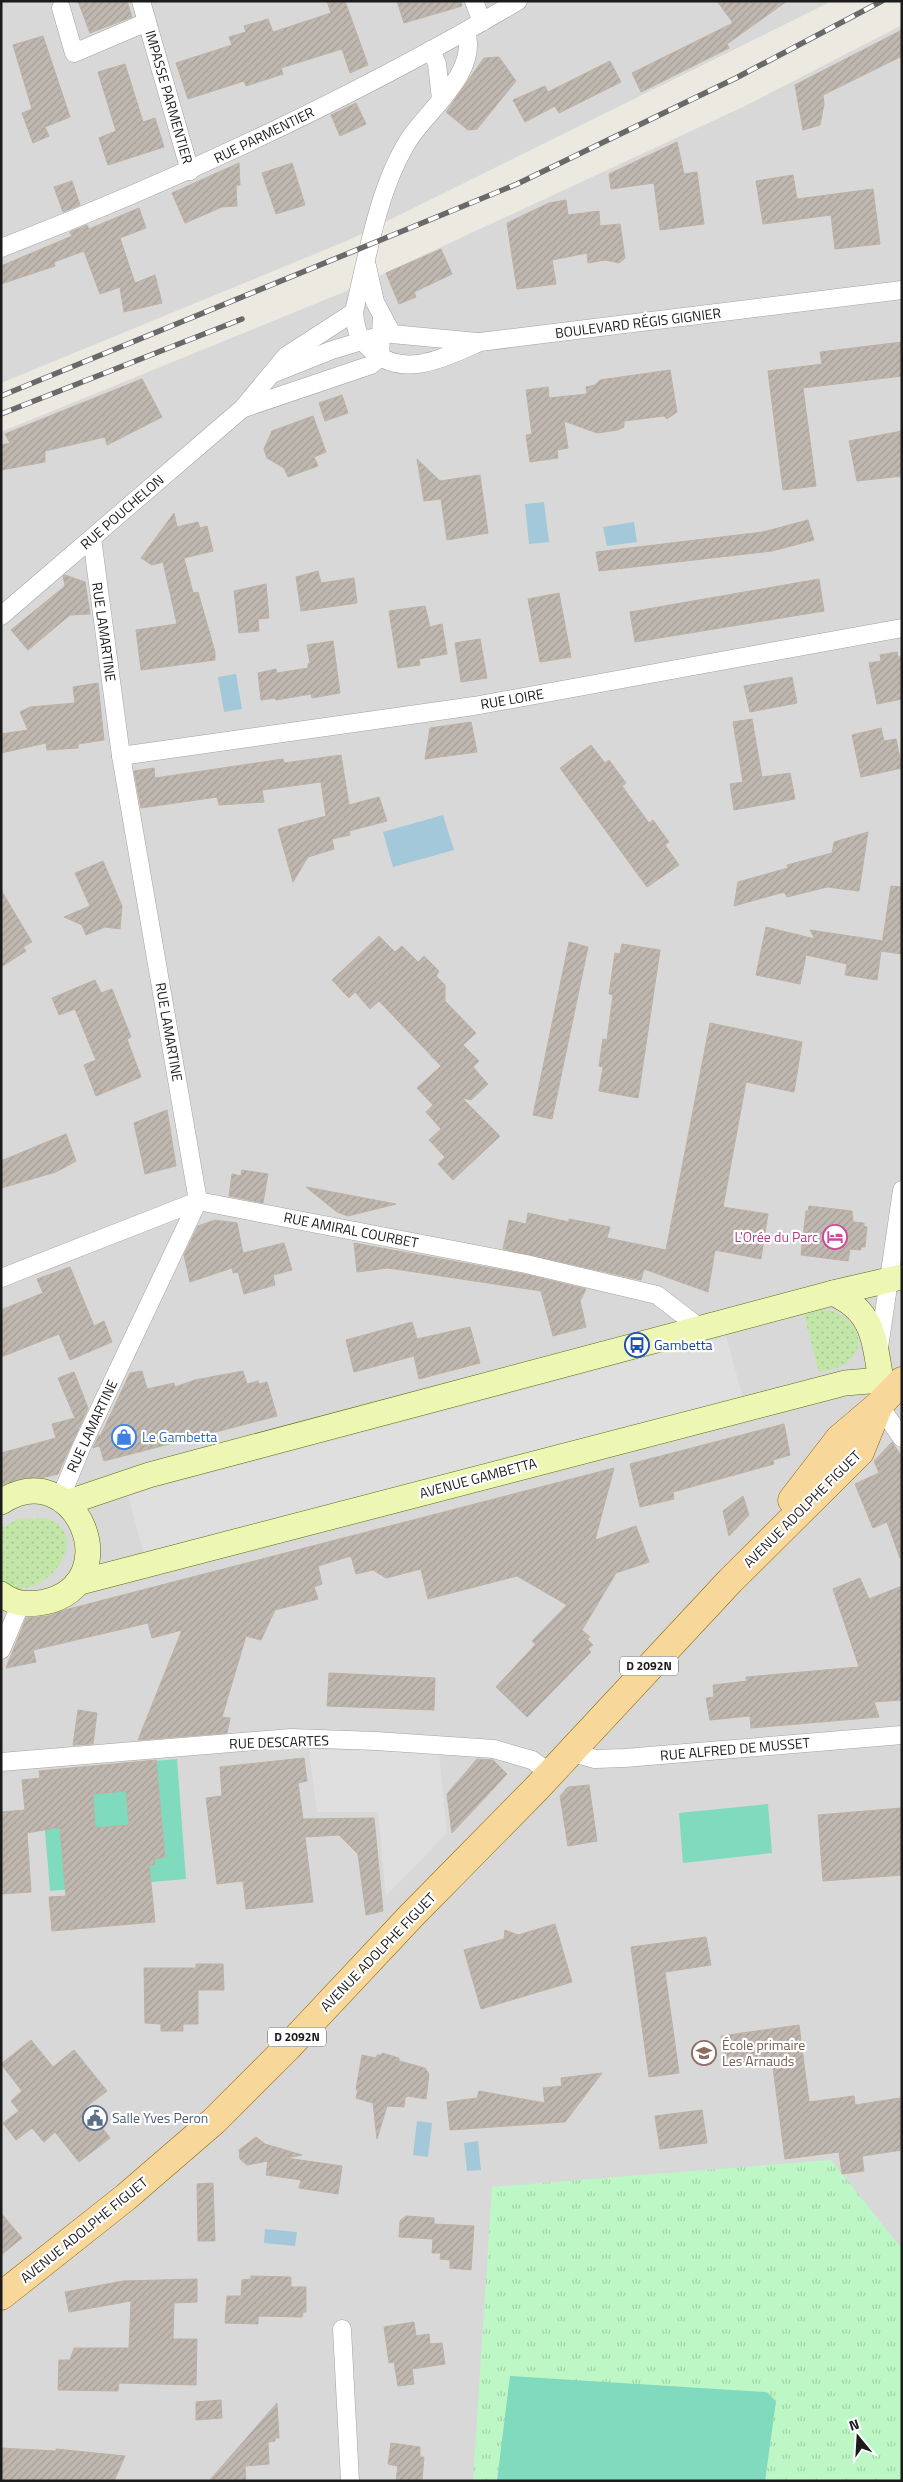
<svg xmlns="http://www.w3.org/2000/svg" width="903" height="2482" viewBox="0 0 903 2482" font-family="'Titillium Web',sans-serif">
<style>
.residential{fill:#d9d8d8}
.grass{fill:url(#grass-dots)}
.park{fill:url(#park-tufts)}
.pitch{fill:#80dabe}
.parking{fill:#dfdfdf}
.water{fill:#a2c8d9}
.building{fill:url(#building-hatch);stroke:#bdb1a4;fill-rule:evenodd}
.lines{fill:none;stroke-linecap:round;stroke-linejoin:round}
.minor-casing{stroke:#a2a2a2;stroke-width:19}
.secondary-casing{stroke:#596c08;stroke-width:26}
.primary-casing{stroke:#8d6b05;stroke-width:29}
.minor{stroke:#fff;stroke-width:18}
.secondary{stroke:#eef6b4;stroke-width:25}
.primary{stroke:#f8d79a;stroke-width:28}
.rail-casing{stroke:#696969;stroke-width:5.5}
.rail{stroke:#fff;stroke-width:4;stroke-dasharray:11;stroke-linecap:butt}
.labels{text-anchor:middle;stroke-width:4.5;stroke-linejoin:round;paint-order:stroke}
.shield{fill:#fff;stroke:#5f5f5f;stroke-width:1}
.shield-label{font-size:12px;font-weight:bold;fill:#1b1b1b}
.street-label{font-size:14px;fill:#1b1b1b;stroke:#fff}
.hotel-label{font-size:14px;fill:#b23c85;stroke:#fff;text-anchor:end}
.transit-label{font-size:14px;fill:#164399;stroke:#fff;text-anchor:start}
.shop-label{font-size:14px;fill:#366cbe;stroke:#fff;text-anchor:start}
.education-label{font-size:14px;fill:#785e54;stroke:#fff;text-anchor:start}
.service-label{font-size:14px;fill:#4e5e75;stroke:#fff;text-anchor:start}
</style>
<defs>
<pattern id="grass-dots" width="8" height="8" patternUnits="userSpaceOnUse" patternTransform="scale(1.25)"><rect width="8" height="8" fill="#c1e6a7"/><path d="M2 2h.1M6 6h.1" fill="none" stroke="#a5c58f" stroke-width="1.8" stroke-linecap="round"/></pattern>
<pattern id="park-tufts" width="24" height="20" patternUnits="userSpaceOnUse" patternTransform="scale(1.25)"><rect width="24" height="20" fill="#bdf7c6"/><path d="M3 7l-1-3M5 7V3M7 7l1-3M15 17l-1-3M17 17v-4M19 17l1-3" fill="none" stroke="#a2d3aa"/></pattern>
<pattern id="building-hatch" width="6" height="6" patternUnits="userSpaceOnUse" patternTransform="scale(1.25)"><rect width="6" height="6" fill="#c0b8b0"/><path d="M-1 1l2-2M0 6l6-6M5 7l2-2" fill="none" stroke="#a49e97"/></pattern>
</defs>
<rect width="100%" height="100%" fill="#ece9e1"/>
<g class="residential">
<polygon points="1,1 832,1 349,240 1,383"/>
<polygon points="902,25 902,2481 1,2481 1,432 344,292 745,106"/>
</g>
<g class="grass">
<path d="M823,1310C848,1310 872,1341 849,1361C841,1368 829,1370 819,1372L804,1315Z"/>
<path d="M45,1518C102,1535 34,1614 1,1580V1528L18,1519Z"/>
</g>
<polygon class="park" points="831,2160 902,2249 902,2481 765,2481 776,2401 510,2376 497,2481 473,2481 492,2187"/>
<g class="pitch">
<polygon points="177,1759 186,1879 50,1891 40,1771"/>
<polygon points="768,1804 772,1853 683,1863 679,1813"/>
<polygon points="510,2376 766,2392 776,2401 765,2481 497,2481"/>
</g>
<g class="parking">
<polygon points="726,1336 743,1398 145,1558 128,1495"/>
<polygon points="309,1749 439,1753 447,1833 386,1896 378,1812 317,1812"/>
</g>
<g class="water">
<polygon points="544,502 549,542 529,544 525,504"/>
<polygon points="634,522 637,542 607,546 603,527"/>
<polygon points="236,674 242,709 224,712 218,677"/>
<polygon points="443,815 454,850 393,867 383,832"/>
<polygon points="417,2121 432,2123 428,2157 413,2155"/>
<polygon points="478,2141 481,2170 467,2171 464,2143"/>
<polygon points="265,2229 297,2232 295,2246 264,2243"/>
</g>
<g class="building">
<polygon points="78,1 127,1 132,17 90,33"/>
<polygon points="327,1 345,1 368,65 350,73 342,49 281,68 283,74 246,86 244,81 188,99 176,63 232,45 229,37 246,32 244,26 268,19 273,32 331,13"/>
<polygon points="397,1 461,1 462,6 404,23"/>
<polygon points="717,1 787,1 727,44 729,48 641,92 632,73 733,23"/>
<polygon points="902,30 902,56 823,95 824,104 820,125 803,130 795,85"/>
<polygon points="43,36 70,117 45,127 49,136 33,143 22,113 32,109 13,45"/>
<polygon points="499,57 516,81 477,129 468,130 446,112 484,58"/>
<polygon points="610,61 621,82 559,113 555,106 525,122 513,100 545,86 548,92"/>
<polygon points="125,64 143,122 155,118 164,147 108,165 99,138 116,131 98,72"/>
<polygon points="356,103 366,124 340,136 331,115"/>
<polygon points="677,142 684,174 697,172 704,224 660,230 654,183 611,189 609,174"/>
<polygon points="239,163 240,185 236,185 237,206 222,207 185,223 172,193"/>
<polygon points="292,163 305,205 276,214 262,173"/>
<polygon points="793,175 797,199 873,189 880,244 835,249 831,215 763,224 756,181"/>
<polygon points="72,181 80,205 63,212 54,187"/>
<polygon points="566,200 568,215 599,211 600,226 620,224 625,258 619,263 605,260 588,263 587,253 552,260 556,284 517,289 507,223 549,203"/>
<polygon points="139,208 146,228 120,238 135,283 155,275 162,303 124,312 120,287 100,294 84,251 54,262 55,266 1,284 1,266 72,236 70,232 87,225 89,229"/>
<polygon points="441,249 452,274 414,292 416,297 399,304 386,273"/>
<polygon points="902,342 902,376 803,388 816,486 783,490 768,371 822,364 820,352"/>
<polygon points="670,370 677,412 667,419 664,416 624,421 624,427 618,430 597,433 564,421 568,448 557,450 558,458 530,462 526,435 532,434 526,390 548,387 549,398 587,394 586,387 595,385 600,380"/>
<polygon points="142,379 162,417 107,445 105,437 45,451 45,462 1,470 1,445 10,443 5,434"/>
<polygon points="342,395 348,413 325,421 319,403"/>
<polygon points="313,416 326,452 314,457 318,466 288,477 284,468 267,458 264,449 272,431"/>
<polygon points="902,431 902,476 857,481 849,441"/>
<polygon points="417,459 440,481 480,475 488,533 447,540 441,499 424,501"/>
<polygon points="174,513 177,527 198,522 200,528 207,526 213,551 184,558 193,593 198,592 215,652 215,660 141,670 136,630 177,624 163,562 152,565 141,558"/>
<polygon points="808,520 814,540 772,551 599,571 596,552 763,532"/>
<polygon points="318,571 321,583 354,578 357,603 301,611 296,577"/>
<polygon points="65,575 85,582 90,614 70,615 28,650 11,630 65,586 63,576"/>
<polygon points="819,579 824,611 635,642 630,612"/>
<polygon points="266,584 269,618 258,619 259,631 239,633 234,591"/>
<polygon points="559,593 571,657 540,662 528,599"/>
<polygon points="425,606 430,627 442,624 447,654 419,659 420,665 398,668 389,611"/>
<polygon points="480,639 487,678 461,682 455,643"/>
<polygon points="333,641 340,693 312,698 311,694 276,700 275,698 261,700 258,673 276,669 277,673 308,668 308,664 310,663 307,645"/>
<polygon points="897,652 898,657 902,657 902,699 877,704 869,663 881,661 880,655"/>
<polygon points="792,677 797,703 750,712 744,686"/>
<polygon points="98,683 104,740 78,744 78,748 47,750 46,743 1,753 1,734 28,730 20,712 30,707 75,703 73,687"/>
<polygon points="752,719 762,777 790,773 795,799 734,810 730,784 743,782 733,722"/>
<polygon points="471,722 477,752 425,759 430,728"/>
<polygon points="881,728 884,741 896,739 902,768 861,777 852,735"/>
<polygon points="591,745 605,763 609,760 626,783 622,786 649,823 653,820 669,842 665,845 679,865 647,887 560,768"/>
<polygon points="341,755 349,805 379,797 387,821 349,831 350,835 332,839 334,849 308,857 293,882 278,829 326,816 321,782 262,790 264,802 219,805 217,797 141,808 134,771 154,768 155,778 283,759 284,763"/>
<polygon points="868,832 859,891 827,887 787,897 784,892 734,906 738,882 788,868 787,865 832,853 834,842"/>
<polygon points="103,861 122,906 120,929 105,927 86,935 82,925 64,917 90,906 75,873"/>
<polygon points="891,886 902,887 902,954 881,951 877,980 845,975 847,964 806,955 800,984 756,975 766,927 815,939 810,930 883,941 882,944"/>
<polygon points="1,890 32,942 23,947 26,951 1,967"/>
<polygon points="379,936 395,952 402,946 418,962 424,956 439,971 436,976 445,985 445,1001 476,1033 463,1045 479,1061 473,1067 488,1084 471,1100 462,1098 500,1136 453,1180 438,1164 445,1157 429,1140 441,1129 426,1112 433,1105 417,1088 441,1066 379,1001 370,1009 355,992 349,998 332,980"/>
<polygon points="569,942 588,947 552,1119 533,1115"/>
<polygon points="622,944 660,950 638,1098 599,1091 603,1067 599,1066 603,1039 607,1040 613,995 609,994 615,953 620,954"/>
<polygon points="95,980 101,993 112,989 131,1037 127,1039 141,1077 96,1096 84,1065 96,1060 75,1009 59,1015 52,998"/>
<polygon points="710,1023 802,1042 794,1092 746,1082 723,1207 768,1214 761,1259 715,1250 708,1292 644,1269 641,1280 503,1249 509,1220 526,1224 528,1213 569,1222 569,1219 610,1227 607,1238 666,1250"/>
<polygon points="167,1110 176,1166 145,1174 134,1123"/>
<polygon points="66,1134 76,1161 56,1172 1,1188 1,1161"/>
<polygon points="242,1170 268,1174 263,1203 229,1196 232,1174 241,1176"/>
<polygon points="306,1187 396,1204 348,1216 337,1212"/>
<polygon points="809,1206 852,1211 853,1222 864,1223 864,1226 867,1227 865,1247 861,1247 861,1250 850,1249 848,1261 801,1255 806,1211 808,1211"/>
<polygon points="215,1220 237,1223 243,1253 284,1243 292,1270 273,1275 275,1285 244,1294 238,1272 233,1273 232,1268 190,1282 184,1255 198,1226"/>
<polygon points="354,1243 524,1274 586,1289 580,1301 586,1327 553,1336 541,1291 388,1268 357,1272"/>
<polygon points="70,1267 94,1326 104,1321 112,1342 70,1360 59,1334 1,1357 1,1310 43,1293 37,1279"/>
<polygon points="412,1322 417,1339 470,1327 480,1363 419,1379 414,1356 354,1372 346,1340"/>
<polygon points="142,1371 147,1389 174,1383 175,1387 195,1380 243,1371 247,1384 258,1381 259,1384 267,1382 277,1416 104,1461 100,1447 98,1446 93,1448 99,1435 100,1437 130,1373"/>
<polygon points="74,1372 88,1408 58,1474 41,1478 23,1478 1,1486 1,1453 56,1438 52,1424 75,1418 58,1378"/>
<polygon points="784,1424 790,1455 773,1460 774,1464 673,1492 674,1499 640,1507 630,1464"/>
<polygon points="892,1442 902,1457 900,1558 887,1522 873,1528 855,1484 879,1473 874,1461"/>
<polygon points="614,1468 595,1540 636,1526 649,1562 616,1573 582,1630 590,1637 587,1639 593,1645 588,1649 591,1652 527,1717 496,1687 536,1644 532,1641 567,1605 517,1576 428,1599 421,1569 386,1578 373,1570 356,1574 351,1556 318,1566 322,1584 314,1587 318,1599 275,1610 261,1640 246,1636 222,1717 230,1718 227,1733 138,1740 182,1630 152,1638 148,1623 33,1650 36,1662 6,1668 26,1618 48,1616 61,1611"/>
<polygon points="743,1496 749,1515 729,1536 723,1511"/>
<polygon points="860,1578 869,1599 902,1586 902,1700 874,1702 879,1717 751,1728 750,1716 710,1720 706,1698 714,1697 713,1685 747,1681 746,1677 859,1667 833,1589"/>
<polygon points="329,1673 435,1678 434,1710 327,1706"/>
<polygon points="78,1710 97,1713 93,1744 73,1745"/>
<polygon points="304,1758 307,1781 298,1783 303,1819 374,1818 383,1911 366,1915 358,1854 339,1835 305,1837 313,1902 246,1909 243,1881 217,1884 206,1798 222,1796 220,1767"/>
<polygon points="477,1759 493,1760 507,1774 452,1833 447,1794"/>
<path d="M156,1760L165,1857L154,1859L155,1865H149L155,1922L52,1931L49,1897L66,1896L60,1827L27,1833L31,1892L1,1894V1812L25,1810L22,1780L40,1778L39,1771ZM126,1791L129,1825L95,1828L93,1794Z"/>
<polygon points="589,1785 597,1841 568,1846 560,1796 568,1787"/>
<polygon points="902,1808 902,1875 823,1881 818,1815"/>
<polygon points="555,1924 572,1982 481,2009 464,1950 504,1939 505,1930 518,1935"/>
<polygon points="706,1937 711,1965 665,1972 679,2073 649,2077 631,1947"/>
<polygon points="196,1964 223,1964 224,1990 198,1990 198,2024 183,2024 183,2031 161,2031 161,2024 145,2023 144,1968 196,1968"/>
<polygon points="799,2025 809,2102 854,2096 855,2105 900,2098 902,2150 862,2156 864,2171 842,2174 839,2152 785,2159 772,2060 725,2065 721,2036"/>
<polygon points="31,2040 53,2067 74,2050 107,2091 86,2107 110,2138 79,2162 55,2132 44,2142 32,2128 16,2140 3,2123 19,2111 11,2101 22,2091 1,2064"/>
<polygon points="382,2053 399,2058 399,2061 425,2068 429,2074 426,2099 408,2096 405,2098 404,2107 387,2106 377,2139 373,2103 356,2098 358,2090 356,2089 362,2055 376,2058 377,2055 382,2055"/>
<polygon points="602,2073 565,2122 450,2130 447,2102 477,2098 479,2091 545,2103 543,2088 562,2086 561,2078"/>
<polygon points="702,2110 707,2143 660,2149 655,2116"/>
<polygon points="256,2137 265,2144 302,2155 286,2158 342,2166 338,2194 299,2188 301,2180 266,2175 268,2161 247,2165 240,2159 239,2150"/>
<polygon points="213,2183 215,2241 198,2241 197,2184"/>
<polygon points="1,2213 22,2238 1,2255"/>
<polygon points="406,2216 434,2218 434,2224 474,2226 471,2270 450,2268 450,2260 440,2259 441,2253 432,2253 433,2239 399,2237 400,2221"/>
<polygon points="251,2276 291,2277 291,2287 306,2287 306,2312 303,2312 302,2317 258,2316 258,2324 225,2323 227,2296 241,2296 242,2280 251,2279"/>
<polygon points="197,2279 197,2302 174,2303 173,2339 197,2339 196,2385 119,2383 118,2391 58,2390 59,2360 70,2360 74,2348 129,2348 131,2301 69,2312 65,2292 123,2281"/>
<polygon points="414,2322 416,2336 429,2334 430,2344 442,2343 445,2364 412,2369 414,2384 398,2386 394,2362 389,2363 384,2327"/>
<polygon points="221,2400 222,2418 196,2420 196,2402"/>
<polygon points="277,2403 279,2438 275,2438 275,2441 268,2442 269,2464 245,2466 246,2481 209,2481"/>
<polygon points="391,2443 420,2447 420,2457 424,2457 422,2481 396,2481 398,2466 388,2464"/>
<polygon points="1,2448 56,2451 56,2449 125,2456 114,2481 1,2481"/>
</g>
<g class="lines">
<defs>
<g id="minor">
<polyline points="141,1 190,171"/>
<polyline points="474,1 482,22"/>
<polyline points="61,8 74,53 147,22"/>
<polyline points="431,50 437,64 441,99"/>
<path d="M1,248C179,179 353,98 518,1"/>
<polyline points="367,266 375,302 392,334 477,342"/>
<path d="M354,312C356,332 358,339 374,352C405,379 448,356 480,342L902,290"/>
<polyline points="272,374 332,350 372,338"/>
<polyline points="244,408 371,365 380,357 382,316"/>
<path d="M1,616L243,408L286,356L354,312C367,258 378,189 408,141C428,109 479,73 466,31"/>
<polyline points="121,756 474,706 902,628"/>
<polyline points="1,1278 198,1201 526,1264 657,1295 700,1328"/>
<polyline points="879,1348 902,1190"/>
<polyline points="879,1405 902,1438"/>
<polyline points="60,1499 81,1448 198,1201 121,756 92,538"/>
<polyline points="1,1650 21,1603"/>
<polyline points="570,1752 595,1759 625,1758 902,1735"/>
<polyline points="1,1762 291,1738 376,1741 494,1749 532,1760 550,1773"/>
<polyline points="342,2329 350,2481"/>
</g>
<g id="secondary">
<path d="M833,1293C874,1311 874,1340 881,1380"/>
<path d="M1,1502C76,1453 129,1583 45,1602C30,1605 13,1604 1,1594"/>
<polyline points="66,1503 149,1475 833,1293 902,1277"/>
<polyline points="77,1583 845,1383 881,1380 894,1390"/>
</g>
<g id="primary">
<polyline points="792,1500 839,1439 879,1405 902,1381"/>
<polyline points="1,2296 126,2197 214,2121 288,2047 412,1915 537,1788 730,1581 860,1452 879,1405"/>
</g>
</defs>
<use href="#minor" class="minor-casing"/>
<use href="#secondary" class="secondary-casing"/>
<use href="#primary" class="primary-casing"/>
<use href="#minor" class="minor"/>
<use href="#secondary" class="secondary"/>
<use href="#primary" class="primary"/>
<defs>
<g id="rail">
<polyline points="1,396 517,184 736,78 882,1"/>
<polyline points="1,414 242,319"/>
</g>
</defs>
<use href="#rail" class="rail-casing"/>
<use href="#rail" class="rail"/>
</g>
<defs>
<symbol id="hotel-ring" viewBox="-11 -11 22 22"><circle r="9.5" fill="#fff" stroke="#d1479c" stroke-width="1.5"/><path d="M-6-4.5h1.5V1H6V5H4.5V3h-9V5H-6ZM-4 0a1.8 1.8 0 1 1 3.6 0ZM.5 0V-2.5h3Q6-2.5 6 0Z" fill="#d1479c"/></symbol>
<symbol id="bus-ring" viewBox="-11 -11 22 22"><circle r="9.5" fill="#fff" stroke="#1a4fb4" stroke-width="1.5"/><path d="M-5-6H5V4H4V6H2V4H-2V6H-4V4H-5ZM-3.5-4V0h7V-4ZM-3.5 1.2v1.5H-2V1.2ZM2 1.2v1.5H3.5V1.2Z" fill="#1a4fb4"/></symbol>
<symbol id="shop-ring" viewBox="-11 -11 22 22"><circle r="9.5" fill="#fff" stroke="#3f7fe0" stroke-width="1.5"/><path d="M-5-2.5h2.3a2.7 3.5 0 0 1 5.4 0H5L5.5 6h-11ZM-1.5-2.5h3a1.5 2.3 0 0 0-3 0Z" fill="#3f7fe0"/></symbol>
<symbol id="school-ring" viewBox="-11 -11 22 22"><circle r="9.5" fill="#fff" stroke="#8d6e63" stroke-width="1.5"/><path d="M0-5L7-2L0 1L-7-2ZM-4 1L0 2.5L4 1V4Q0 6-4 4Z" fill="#8d6e63"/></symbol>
<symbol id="civic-ring" viewBox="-11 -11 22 22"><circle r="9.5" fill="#fff" stroke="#5c6f8a" stroke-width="1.5"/><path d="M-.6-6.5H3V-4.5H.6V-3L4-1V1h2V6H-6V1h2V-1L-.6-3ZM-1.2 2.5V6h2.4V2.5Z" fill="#5c6f8a"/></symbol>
</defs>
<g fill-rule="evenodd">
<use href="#hotel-ring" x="821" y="1223" width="28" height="28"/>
<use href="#bus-ring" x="623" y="1331" width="28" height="28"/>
<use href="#shop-ring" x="110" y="1423" width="28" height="28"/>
<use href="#school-ring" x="690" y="2039" width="28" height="28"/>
<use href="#civic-ring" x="81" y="2104" width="28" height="28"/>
</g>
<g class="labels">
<g class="shield">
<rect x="620" y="1656.5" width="58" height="19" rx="4"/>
<rect x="268" y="2027.5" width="58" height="19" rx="4"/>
</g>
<g class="shield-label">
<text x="649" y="1670">D 2092N</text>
<text x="297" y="2041">D 2092N</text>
</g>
<g class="street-label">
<text transform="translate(169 97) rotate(74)" y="5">IMPASSE PARMENTIER</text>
<text transform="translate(264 135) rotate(-26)" y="5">RUE PARMENTIER</text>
<text transform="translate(638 323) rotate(-7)" y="5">BOULEVARD RÉGIS GIGNIER</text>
<text transform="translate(122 512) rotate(-41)" y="5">RUE POUCHELON</text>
<text transform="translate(104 632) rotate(82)" y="5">RUE LAMARTINE</text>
<text transform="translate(512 699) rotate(-10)" y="5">RUE LOIRE</text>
<text transform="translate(169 1032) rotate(80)" y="5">RUE LAMARTINE</text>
<text transform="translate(351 1230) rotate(11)" y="5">RUE AMIRAL COURBET</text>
<text transform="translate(92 1426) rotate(-65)" y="5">RUE LAMARTINE</text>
<text transform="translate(478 1478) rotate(-15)" y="5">AVENUE GAMBETTA</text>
<text transform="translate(802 1509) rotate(-45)" y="5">AVENUE ADOLPHE FIGUET</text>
<text transform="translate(279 1742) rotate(-2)" y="5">RUE DESCARTES</text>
<text transform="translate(735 1749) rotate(-5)" y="5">RUE ALFRED DE MUSSET</text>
<text transform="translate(378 1952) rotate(-46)" y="5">AVENUE ADOLPHE FIGUET</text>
<text transform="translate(84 2230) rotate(-39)" y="5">AVENUE ADOLPHE FIGUET</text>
</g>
<g class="hotel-label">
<text x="818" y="1242">L'Orée du Parc</text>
</g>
<g class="transit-label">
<text x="654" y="1350">Gambetta</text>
</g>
<g class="shop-label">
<text x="142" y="1442">Le Gambetta</text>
</g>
<g class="education-label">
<text x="722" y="2050">École primaire<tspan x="722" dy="16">Les Arnauds</tspan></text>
</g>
<g class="service-label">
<text x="112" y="2123">Salle Yves Peron</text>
</g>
</g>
<rect width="903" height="2482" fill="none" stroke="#1b1b1b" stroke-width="5"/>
<g transform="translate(858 2437) rotate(342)" stroke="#ffffff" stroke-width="4" paint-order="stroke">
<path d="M0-4L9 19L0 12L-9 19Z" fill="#1b1b1b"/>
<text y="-8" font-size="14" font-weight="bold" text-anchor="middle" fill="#1b1b1b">N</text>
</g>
</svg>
